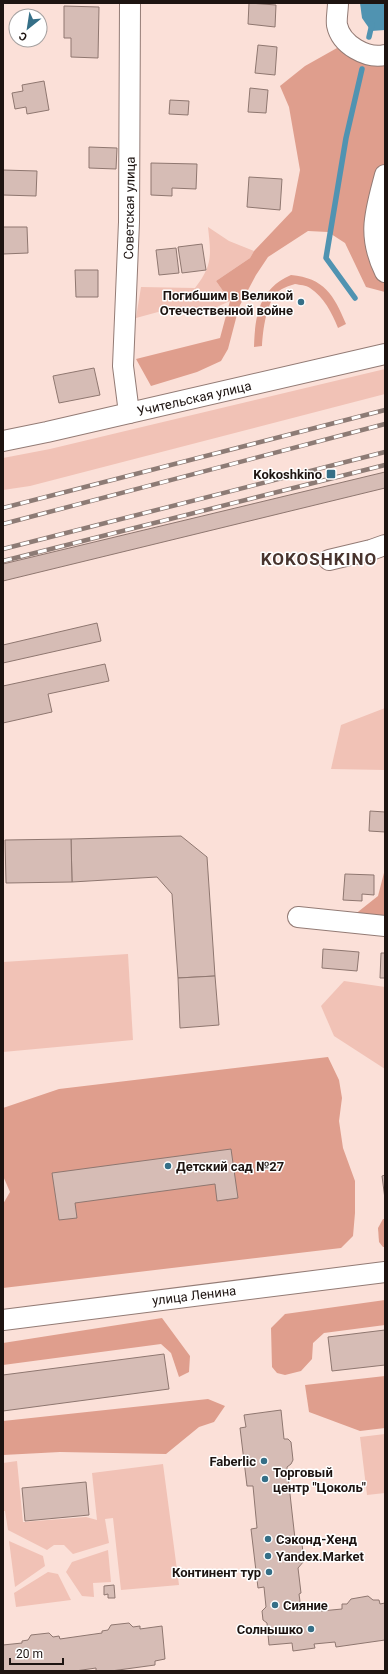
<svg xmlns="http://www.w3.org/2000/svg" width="388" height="1674" viewBox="0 0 388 1674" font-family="Roboto,sans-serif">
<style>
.green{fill:#f1c2b6}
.forest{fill:#df9e8d}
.water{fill:#5093b1}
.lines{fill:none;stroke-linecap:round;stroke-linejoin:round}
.stream{stroke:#5093b1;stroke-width:5.5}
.building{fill:#d6bcb5;stroke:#8f7770}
.minor-casing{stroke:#937b75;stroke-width:22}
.minor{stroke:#fff;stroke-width:20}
.rail-casing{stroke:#8d7b75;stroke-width:4.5}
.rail{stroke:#fff;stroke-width:3;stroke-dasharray:9;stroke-linecap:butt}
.poi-dot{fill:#356f87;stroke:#fff;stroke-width:1.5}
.labels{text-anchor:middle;stroke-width:3;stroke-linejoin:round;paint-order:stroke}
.street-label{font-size:13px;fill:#1d1411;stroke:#fff}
.poi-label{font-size:13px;font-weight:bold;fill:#1d1411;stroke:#fff;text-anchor:end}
.district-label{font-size:17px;font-weight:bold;letter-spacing:1px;fill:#48342e;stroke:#fff}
</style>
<rect width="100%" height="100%" fill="#fbe0d8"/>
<g class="green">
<path d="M208,227L229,241L254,251L250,258L216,281L230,301L208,311L169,309L136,318L141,287L195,288C213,265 211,255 208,227Z"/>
<polygon points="385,369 385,394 30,486 3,490 3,458 50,449"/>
<polygon points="385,708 385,770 331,769 341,725"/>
<polygon points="128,954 133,1040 3,1052 3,962"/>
<polygon points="344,981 385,987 385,1069 334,1036 321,1006"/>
<polygon points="385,1434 385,1493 367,1495 360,1437"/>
<polygon points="17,1461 23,1522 86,1517 97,1520 92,1473 163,1464 179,1585 121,1590 113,1518 105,1519 109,1543 73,1554 64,1545 54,1545 47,1550 8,1530 5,1511 3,1511 3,1463"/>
<polygon points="9,1541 43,1556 45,1566 15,1587"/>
<polygon points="108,1550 111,1582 93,1583 94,1597 82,1596 66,1572 72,1562"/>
<polygon points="48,1572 58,1574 71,1600 16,1607 14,1593"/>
</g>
<g class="forest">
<polygon points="337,48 372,66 385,66 385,292 366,287 345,243 328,232 308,231 268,257 256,275 239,307 228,349 221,361 197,372 151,386 136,359 220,338 230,301 216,281 250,258 254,251 292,211 300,170 289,107 280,86 305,66"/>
<path d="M291,275C324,278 334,295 346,324L338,328C332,313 324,297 310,288C306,285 300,285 295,284C289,286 282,288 278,292C266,303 263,330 262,346L254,347C255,315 259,289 291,275Z"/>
<polygon points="385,869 385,921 349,919 378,896"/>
<polygon points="328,1057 339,1080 342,1098 339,1121 343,1148 355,1181 355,1213 353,1236 341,1248 3,1288 3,1204 10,1192 3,1176 3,1108 59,1089"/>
<polygon points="383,1219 385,1219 385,1247 383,1247 379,1242 378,1228"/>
<polygon points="385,1300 385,1325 324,1333 313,1343 312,1359 301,1371 285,1375 277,1373 272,1367 271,1328 285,1314"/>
<polygon points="162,1318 190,1356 189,1372 179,1377 171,1353 161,1344 3,1365 3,1343"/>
<polygon points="385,1376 385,1428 360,1431 309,1412 305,1385"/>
<polygon points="208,1399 225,1406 214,1422 199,1427 166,1454 60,1452 3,1455 3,1421"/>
</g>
<polygon class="water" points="360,3 385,3 385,30 371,31 362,18"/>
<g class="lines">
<g class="stream">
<polyline points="369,37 372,24"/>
<polyline points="355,298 326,258 346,138 362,69"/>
</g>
</g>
<g class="building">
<polygon points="249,3 276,5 275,27 248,24"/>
<polygon points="64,6 99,7 98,58 71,57 71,38 64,38"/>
<polygon points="258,45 277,47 275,75 255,73"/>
<polygon points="44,81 49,110 27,114 26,107 15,109 12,93 23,91 22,85"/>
<polygon points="250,88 268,90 266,113 248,112"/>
<polygon points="170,100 189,101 188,115 169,114"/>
<polygon points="89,147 117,148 116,169 89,168"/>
<polygon points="151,163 197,164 196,189 172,188 172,196 151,195"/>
<polygon points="3,170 37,171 36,196 3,195"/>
<polygon points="249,177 282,179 280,210 247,207"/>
<polygon points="3,227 27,227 28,253 3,254"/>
<polygon points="202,244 206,270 182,273 178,247"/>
<polygon points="176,248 179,273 159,275 156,250"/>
<polygon points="75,270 98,270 98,297 76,297"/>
<polygon points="94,368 100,395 59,403 53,376"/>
<polygon points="385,472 385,488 3,581 3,564"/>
<polygon points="97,623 101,641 3,663 3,645"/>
<polygon points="105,664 109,681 48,694 52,712 3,723 3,686"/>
<polygon points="370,811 385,812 385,832 369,831"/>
<polygon points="181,836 207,857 215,976 178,978 172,894 157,877 72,882 71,839"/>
<polygon points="71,839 72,882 6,883 5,840"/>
<polygon points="345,874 374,875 374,895 362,894 362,901 343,900"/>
<polygon points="323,949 359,952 357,971 322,968"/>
<polygon points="381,953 385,953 385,978 380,978"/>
<polygon points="215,976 219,1025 180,1028 178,978"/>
<polygon points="231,1149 238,1198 217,1201 215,1184 75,1203 77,1218 59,1220 52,1173"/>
<polygon points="385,1175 385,1199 382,1176"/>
<polygon points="385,1330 385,1365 332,1371 328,1337"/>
<polygon points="164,1354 169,1389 3,1411 3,1375"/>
<polygon points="281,1410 284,1439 288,1439 291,1442 293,1460 291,1464 287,1467 295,1539 299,1540 302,1544 304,1561 298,1568 301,1593 299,1594 301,1609 321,1607 321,1611 342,1609 342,1604 347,1604 351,1599 368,1596 373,1600 379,1600 380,1604 385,1603 385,1640 336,1647 335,1642 314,1644 315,1648 293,1651 292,1643 269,1645 267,1623 263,1620 262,1611 266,1607 264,1587 258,1588 251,1529 257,1528 253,1486 247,1486 240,1428 246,1427 244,1415"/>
<polygon points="86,1482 89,1515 25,1521 22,1488"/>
<polygon points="114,1585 115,1598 108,1598 108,1594 104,1595 104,1586"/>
<polygon points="129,1623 133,1627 140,1626 140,1629 162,1626 165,1659 155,1661 155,1665 111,1671 96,1671 96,1668 75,1671 3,1671 3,1645 22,1643 22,1641 28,1640 31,1635 49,1633 53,1637 59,1636 60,1639 102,1633 102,1631 108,1630 111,1625"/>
</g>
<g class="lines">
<defs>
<g id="minor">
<path d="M338,3C338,10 336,19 337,25C341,45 367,59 385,55"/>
<path d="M385,175C375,213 367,235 385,272"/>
<polyline points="129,413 123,366 129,222 130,3"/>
<polyline points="3,441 47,432 385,354"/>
<polyline points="329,560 371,550 385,545"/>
<polyline points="298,917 385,926"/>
<polyline points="3,1320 385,1272"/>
</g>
</defs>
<use href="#minor" class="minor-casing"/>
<use href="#minor" class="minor"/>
<defs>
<g id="rail">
<polyline points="3,508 385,410"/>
<polyline points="3,524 385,424"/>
<polyline points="3,549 385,452"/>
<polyline points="3,561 385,465"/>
</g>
</defs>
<use href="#rail" class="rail-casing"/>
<use href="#rail" class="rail"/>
</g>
<g class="poi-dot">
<circle cx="301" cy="302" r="4"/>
<rect x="326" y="469" width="10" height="10" rx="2"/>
<circle cx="168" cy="1166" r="4"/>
<circle cx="264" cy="1461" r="4"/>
<circle cx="265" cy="1479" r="4"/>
<circle cx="268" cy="1539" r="4"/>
<circle cx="268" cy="1556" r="4"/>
<circle cx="269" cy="1572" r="4"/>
<circle cx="275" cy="1605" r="4"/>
<circle cx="311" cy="1629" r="4"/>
</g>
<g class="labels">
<g class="street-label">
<text transform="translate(129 208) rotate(-89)" y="5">Советская улица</text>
<text transform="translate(194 398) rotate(-13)" y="5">Учительская улица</text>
<text transform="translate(194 1295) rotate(-7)" y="5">улица Ленина</text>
</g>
<g class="poi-label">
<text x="293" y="300">Погибшим в Великой<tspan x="293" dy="15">Отечественной войне</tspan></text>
<text x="322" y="479">Kokoshkino</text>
<text x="176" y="1171" text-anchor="start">Детский сад №27</text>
<text x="256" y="1466">Faberlic</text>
<text x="273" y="1477" text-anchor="start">Торговый<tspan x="273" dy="15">центр "Цоколь"</tspan></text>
<text x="276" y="1544" text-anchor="start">Сэконд-Хенд</text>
<text x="276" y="1561" text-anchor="start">Yandex.Market</text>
<text x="261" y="1577">Континент тур</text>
<text x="283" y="1610" text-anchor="start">Сияние</text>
<text x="303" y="1634">Солнышко</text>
</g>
<g class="district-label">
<text x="319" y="565">KOKOSHKINO</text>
</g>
</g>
<rect width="388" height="1674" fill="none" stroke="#1d1411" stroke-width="8"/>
<g transform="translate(28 28) rotate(210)"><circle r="19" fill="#ffffff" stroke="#a5a1a0"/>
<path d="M0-3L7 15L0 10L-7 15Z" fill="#356f87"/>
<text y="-6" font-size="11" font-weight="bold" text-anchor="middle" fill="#1d1411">С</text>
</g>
<path d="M10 1658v6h53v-6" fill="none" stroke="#1d1411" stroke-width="2"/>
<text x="16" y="1658" font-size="12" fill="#1d1411" stroke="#ffffff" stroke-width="3" paint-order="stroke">20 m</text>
</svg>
